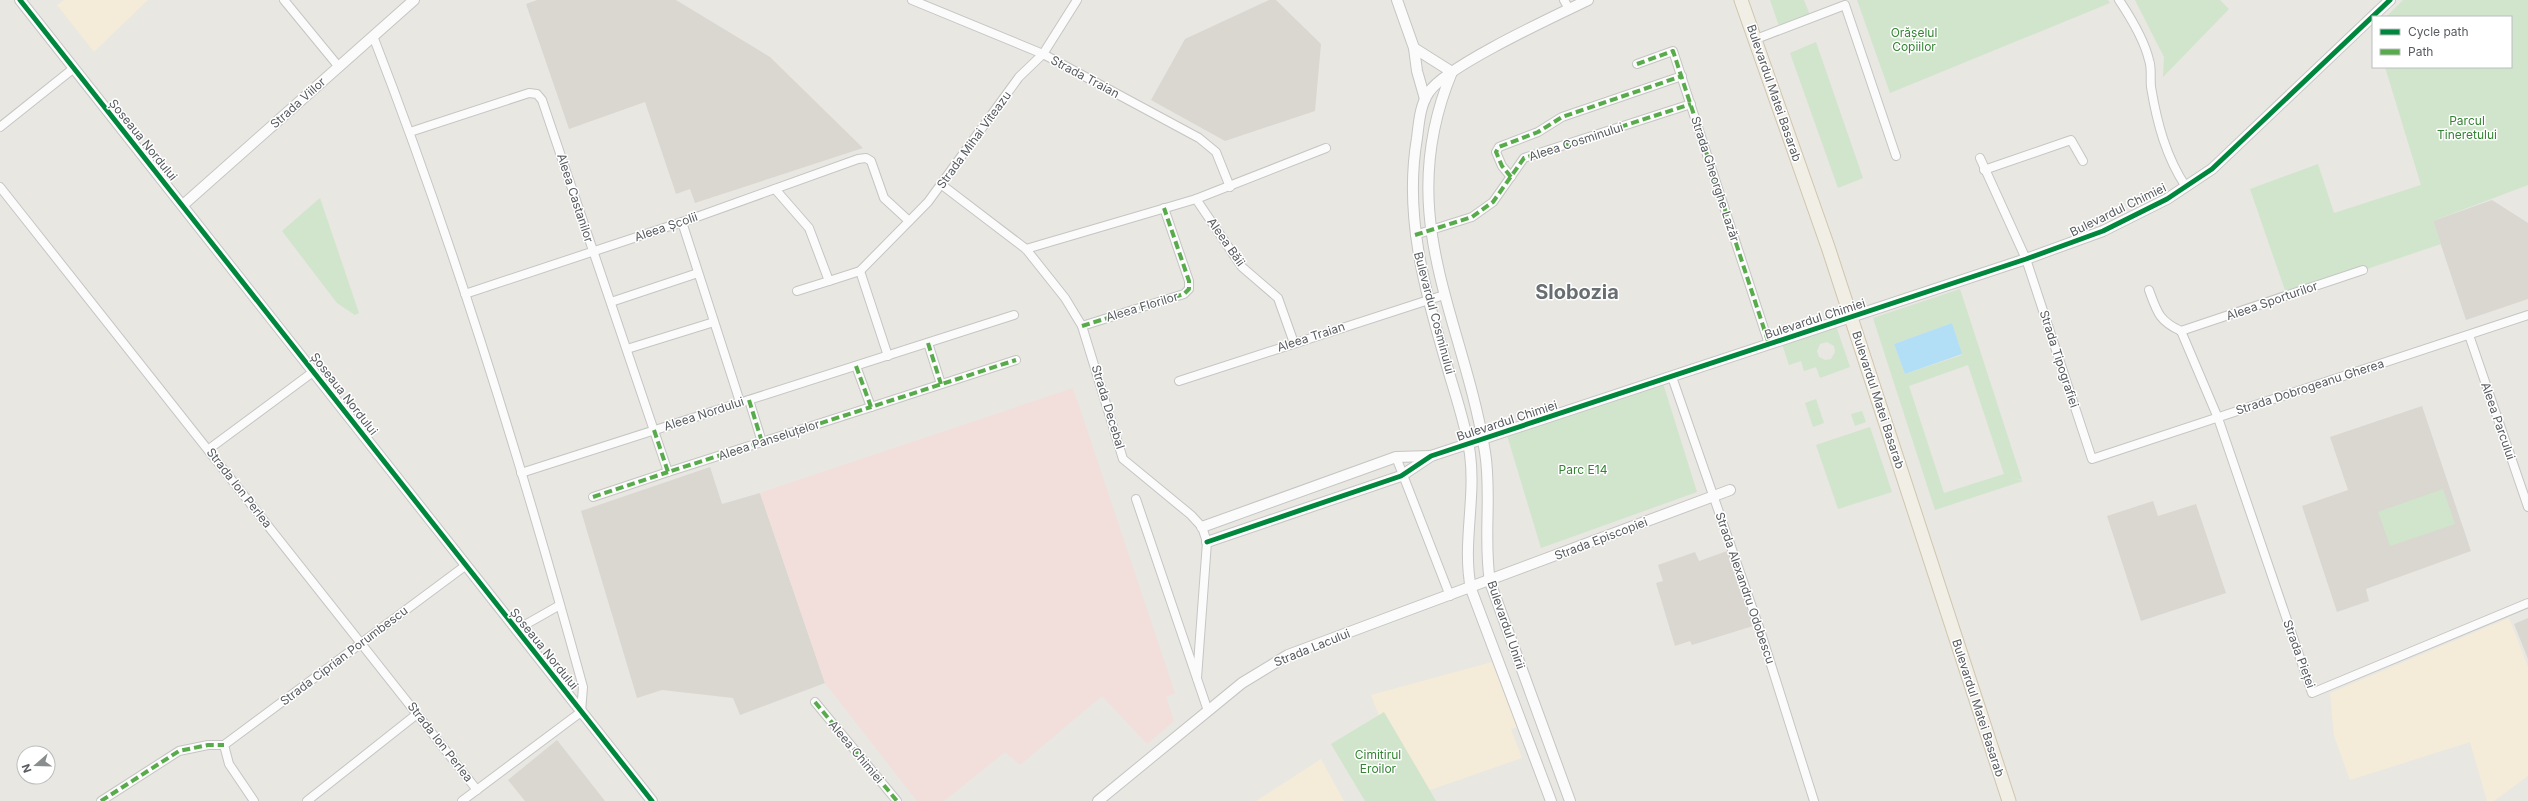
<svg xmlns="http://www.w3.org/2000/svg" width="2528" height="801" viewBox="0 0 2528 801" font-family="Inter,sans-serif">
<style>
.commercial{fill:#f4ecd9}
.education{fill:#dad7d1}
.medical{fill:#f2dfdc}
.green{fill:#d0e5cc;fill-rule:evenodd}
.water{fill:#b2def6}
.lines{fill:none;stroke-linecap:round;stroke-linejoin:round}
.minor-casing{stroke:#c5c5c4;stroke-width:10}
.tertiary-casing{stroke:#c5c5c4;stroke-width:12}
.primary-casing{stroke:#d0c5af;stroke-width:15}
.minor{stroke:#fcfbfb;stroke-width:8}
.tertiary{stroke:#fcfbfb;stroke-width:10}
.primary{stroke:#f1efe5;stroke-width:13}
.quiet{stroke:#58ab4b;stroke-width:4;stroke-dasharray:8 4;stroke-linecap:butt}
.cycleway-casing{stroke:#fff;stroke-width:8}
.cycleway{stroke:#00873e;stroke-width:5}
.labels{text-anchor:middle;stroke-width:3;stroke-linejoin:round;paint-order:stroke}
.park-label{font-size:12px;fill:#358334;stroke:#fff}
.street-label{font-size:12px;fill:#585c60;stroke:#fff}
.town-label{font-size:20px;font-weight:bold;fill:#696e72;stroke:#fff}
</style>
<rect width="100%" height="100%" fill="#e8e7e2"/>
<g class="commercial">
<polygon points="64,0 148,0 94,52 57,5"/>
<polygon points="2509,618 2528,667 2528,776 2494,801 2487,801 2470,742 2350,780 2334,736 2330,693"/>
<polygon points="1492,662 1518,727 1511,729 1522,758 1430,790 1384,713 1379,716 1371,695"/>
<polygon points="1321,759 1344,801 1256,801"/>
</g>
<g class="education">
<polygon points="537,0 676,0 770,57 863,148 695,203 690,189 676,194 645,102 569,129 526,4"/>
<polygon points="1269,0 1276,0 1321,44 1315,111 1225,141 1151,100 1185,39"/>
<polygon points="2492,200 2528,223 2528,299 2466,320 2433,221"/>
<polygon points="2422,406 2471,551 2366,589 2369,601 2337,612 2302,506 2348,490 2330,437"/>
<polygon points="710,467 722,504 760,493 825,683 740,715 733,698 662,690 637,698 581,511"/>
<polygon points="2153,501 2158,516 2196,504 2226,593 2141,621 2107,516"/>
<polygon points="1727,551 1753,626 1692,645 1690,641 1675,646 1656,583 1663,581 1658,565 1695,552 1699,561"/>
<polygon points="2528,618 2528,659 2514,624"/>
<polygon points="557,740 605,801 525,801 508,780"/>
</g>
<polygon class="medical" points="1073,388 1175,693 1166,697 1174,721 1147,744 1102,696 1020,765 1005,752 944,801 917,801 825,683 760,493"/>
<g class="green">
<polygon points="1770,0 1804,0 1811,18 1780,29"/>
<polygon points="1857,0 2108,0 2110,3 1890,93"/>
<polygon points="2135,0 2220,0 2229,9 2163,77 2164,57"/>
<polygon points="2403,0 2528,0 2528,185 2433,221 2441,244 2287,296 2250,189 2318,164 2334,213 2421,185 2385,67 2511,67 2511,17 2386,17"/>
<polygon points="1816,42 1863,178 1838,188 1790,53"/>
<polygon points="320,198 359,313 355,315 337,303 282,231"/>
<path d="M1960,289L2022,480L2011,477L2023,481L1935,510L1873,318ZM1952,323L1962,355L1905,374L1894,344ZM1968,365L2004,474L1944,493L1909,386Z"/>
<path d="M1835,323L1850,367L1820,378L1816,367L1804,371L1801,361L1789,365L1781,341ZM1827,342L1834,346L1835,352L1831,359L1825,360L1819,357L1817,351L1820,344Z"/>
<polygon points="1662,380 1697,492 1541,548 1506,432"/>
<polygon points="1816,399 1824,423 1813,427 1805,403"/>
<polygon points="1862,411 1866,422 1855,426 1851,414"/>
<polygon points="1870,427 1892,492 1838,509 1816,445"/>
<polygon points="2443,489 2455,524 2390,546 2378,512"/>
<polygon points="1384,712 1436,801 1365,801 1331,744"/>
</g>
<polygon class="water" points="1952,323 1962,354 1905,374 1894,344"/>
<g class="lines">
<defs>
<g id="minor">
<polyline points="284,0 339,67"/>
<polyline points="912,0 1043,54 1199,138 1216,152 1230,187"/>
<polyline points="1564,0 1569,9"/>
<path d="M2119,0C2131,18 2144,39 2149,60C2152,68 2150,78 2151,87C2157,123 2166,157 2186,187"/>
<path d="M373,36C456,249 523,468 583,687L581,712L462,801"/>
<polyline points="1756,39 1845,5 1896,156"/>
<polyline points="1637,64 1673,51 1769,344"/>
<polyline points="0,127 74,68"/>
<polyline points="410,132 529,93 537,94 542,100 668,472 871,407"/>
<polyline points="1980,158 2026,259 2092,459 2528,315"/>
<polyline points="1984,170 2071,140 2083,161"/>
<polyline points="1511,177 1502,166 1496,152 1499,147 1538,132 1562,117 1682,76"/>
<polyline points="942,185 1026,249 1065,298 1082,326 1123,459 1191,515 1202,527 1207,542 1197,678"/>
<polyline points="0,187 477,790"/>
<polyline points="775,189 809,228 829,281 860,271 928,202 1019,77 1043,54 1077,0"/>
<polyline points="1196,199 1242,267 1278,298 1294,343"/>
<polyline points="682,222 740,402"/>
<polyline points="1415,235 1472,217 1493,202 1524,158 1691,104"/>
<polyline points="1026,249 1196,199 1326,148"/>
<polyline points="860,271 888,356"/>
<path d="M2149,290C2157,312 2159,321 2181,331L2363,270"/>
<polyline points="797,291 829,281"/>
<polyline points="465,294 694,218 858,159 866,158 871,161 884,198 909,221"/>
<polyline points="611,302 698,273"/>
<polyline points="1082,326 1184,294 1189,289 1189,281 1164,208"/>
<polyline points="2181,331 2218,418 2312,693 2528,603"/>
<polyline points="2469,335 2528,507"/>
<polyline points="928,343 941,384"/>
<polyline points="627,349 714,322"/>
<polyline points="856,366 871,407 1016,360"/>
<polyline points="1672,377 1761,633 1814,801"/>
<polyline points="1179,381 1444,295"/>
<polyline points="749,400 762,442"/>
<polyline points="209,449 313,372"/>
<polyline points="1396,457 1450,596"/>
<polyline points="521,473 1014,315"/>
<polyline points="593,497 668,472"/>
<polyline points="1136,499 1208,711"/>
<polyline points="516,630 560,605"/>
<polyline points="815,702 897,801"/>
<polyline points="224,745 465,566"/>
<polyline points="224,745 229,764 254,801"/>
<polyline points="101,801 179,751 208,745 224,745"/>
<polyline points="307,801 417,714"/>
</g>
<g id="tertiary">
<polyline points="20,0 652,801"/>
<polyline points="1397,0 1414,48 1417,71 1425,99"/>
<polyline points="1414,48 1452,72"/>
<path d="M1452,72C1392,216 1462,314 1485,452C1492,494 1483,539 1490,582L1570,801"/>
<polyline points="183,205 414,0"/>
<polyline points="1202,527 1396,457 1431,456"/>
<polyline points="1207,542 1401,476 1431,456 2026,259 2103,231 2167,199 2212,169 2390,0"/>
<polyline points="1098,801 1242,683 1288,655 1730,490"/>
<path d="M1551,801L1471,589C1462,544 1476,499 1470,454C1466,426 1457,400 1449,373C1427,296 1403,220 1417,138C1419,122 1420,105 1429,92C1446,66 1555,16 1588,0"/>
</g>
<polyline id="primary" points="1741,0 1828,247 2009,801"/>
</defs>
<use href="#minor" class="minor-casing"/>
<use href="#tertiary" class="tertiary-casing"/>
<use href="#primary" class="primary-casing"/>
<use href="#minor" class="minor"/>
<use href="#tertiary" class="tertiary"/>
<use href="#primary" class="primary"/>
<g class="quiet">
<polyline points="1637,64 1673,51 1769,344"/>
<polyline points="1511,177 1502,166 1496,152 1499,147 1538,132 1562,117 1682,76"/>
<polyline points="1415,235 1472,217 1493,202 1524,158 1691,104"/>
<polyline points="1082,326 1184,294 1189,289 1189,281 1164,208"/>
<polyline points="928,343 941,384"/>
<polyline points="856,366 871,407 1016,360"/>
<polyline points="749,400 762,442"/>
<polyline points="654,430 668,472 871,407"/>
<polyline points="593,497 668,472"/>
<polyline points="815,702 897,801"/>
<polyline points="101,801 179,751 208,745 224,745"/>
</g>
<defs>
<g id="cycleway">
<polyline points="20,0 652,801"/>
<polyline points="1207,542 1401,476 1431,456 2026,259 2103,231 2167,199 2212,169 2390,0"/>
</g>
</defs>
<use href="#cycleway" class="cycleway-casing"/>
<use href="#cycleway" class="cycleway"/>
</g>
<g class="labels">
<g class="park-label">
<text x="1914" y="37">Orășelul<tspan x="1914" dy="14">Copiilor</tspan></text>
<text x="2467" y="125">Parcul<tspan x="2467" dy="14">Tineretului</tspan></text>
<text x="1583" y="474">Parc E14</text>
<text x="1378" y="759">Cimitirul<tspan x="1378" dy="14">Eroilor</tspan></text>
</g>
<g class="street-label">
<text transform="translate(1085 77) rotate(28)" y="4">Strada Traian</text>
<text transform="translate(1774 93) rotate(71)" y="4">Bulevardul Matei Basarab</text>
<text transform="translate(298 103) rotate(-42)" y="4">Strada Viilor</text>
<text transform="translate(143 140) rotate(51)" y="4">Șoseaua Nordului</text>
<text transform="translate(974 140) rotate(-54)" y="4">Strada Mihai Viteazu</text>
<text transform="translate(1576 142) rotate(-18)" y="4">Aleea Cosminului</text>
<text transform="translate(1715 179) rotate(72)" y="4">Strada Gheorghe Lazăr</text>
<text transform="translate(575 198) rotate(72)" y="4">Aleea Castanilor</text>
<text transform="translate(2118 210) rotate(-26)" y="4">Bulevardul Chimiei</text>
<text transform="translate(666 227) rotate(-19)" y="4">Aleea Școlii</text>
<text transform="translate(1226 242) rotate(55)" y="4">Aleea Băii</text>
<text transform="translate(2272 301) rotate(-19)" y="4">Aleea Sporturilor</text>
<text transform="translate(1142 307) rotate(-17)" y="4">Aleea Florilor</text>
<text transform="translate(1434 313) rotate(75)" y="4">Bulevardul Cosminului</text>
<text transform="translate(1815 319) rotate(-18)" y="4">Bulevardul Chimiei</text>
<text transform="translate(1311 337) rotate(-18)" y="4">Aleea Traian</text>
<text transform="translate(2059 359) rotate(72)" y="4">Strada Tipografiei</text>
<text transform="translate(2310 387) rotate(-18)" y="4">Strada Dobrogeanu Gherea</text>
<text transform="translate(344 394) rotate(52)" y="4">Șoseaua Nordului</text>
<text transform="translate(1878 400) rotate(72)" y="4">Bulevardul Matei Basarab</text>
<text transform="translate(1108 407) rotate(73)" y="4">Strada Decebal</text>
<text transform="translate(704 414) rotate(-18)" y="4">Aleea Nordului</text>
<text transform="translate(1507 421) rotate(-18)" y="4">Bulevardul Chimiei</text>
<text transform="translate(2498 421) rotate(71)" y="4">Aleea Parcului</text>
<text transform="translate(769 440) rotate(-18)" y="4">Aleea Panseluțelor</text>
<text transform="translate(239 488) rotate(52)" y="4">Strada Ion Perlea</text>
<text transform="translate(1601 539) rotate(-21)" y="4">Strada Episcopiei</text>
<text transform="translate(1745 588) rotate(71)" y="4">Strada Alexandru Odobescu</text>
<text transform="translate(1506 625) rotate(71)" y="4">Bulevardul Unirii</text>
<text transform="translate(1312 648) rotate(-22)" y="4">Strada Lacului</text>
<text transform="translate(544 649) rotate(51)" y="4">Șoseaua Nordului</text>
<text transform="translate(2299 654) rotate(70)" y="4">Strada Pieței</text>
<text transform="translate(344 656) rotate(-37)" y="4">Strada Ciprian Porumbescu</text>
<text transform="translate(1978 708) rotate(72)" y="4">Bulevardul Matei Basarab</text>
<text transform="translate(440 742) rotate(52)" y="4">Strada Ion Perlea</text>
<text transform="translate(856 752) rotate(50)" y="4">Aleea Chimiei</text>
</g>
<g class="town-label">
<text x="1577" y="299">Slobozia</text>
</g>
</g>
<rect x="2372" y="16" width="140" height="52" fill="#ffffff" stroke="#bcbebf"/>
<rect x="2380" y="29" width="20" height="6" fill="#00873e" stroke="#bcbebf"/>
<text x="2408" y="36" font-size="12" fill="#585c60">Cycle path</text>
<rect x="2380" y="49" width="20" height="6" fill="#58ab4b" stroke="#bcbebf"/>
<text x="2408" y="56" font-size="12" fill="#585c60">Path</text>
<g transform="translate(36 765) rotate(250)"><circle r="19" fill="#ffffff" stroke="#bcbebf"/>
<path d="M0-3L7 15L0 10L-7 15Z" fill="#8a8d8e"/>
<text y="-6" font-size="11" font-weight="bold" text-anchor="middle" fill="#585c60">N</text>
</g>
</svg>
